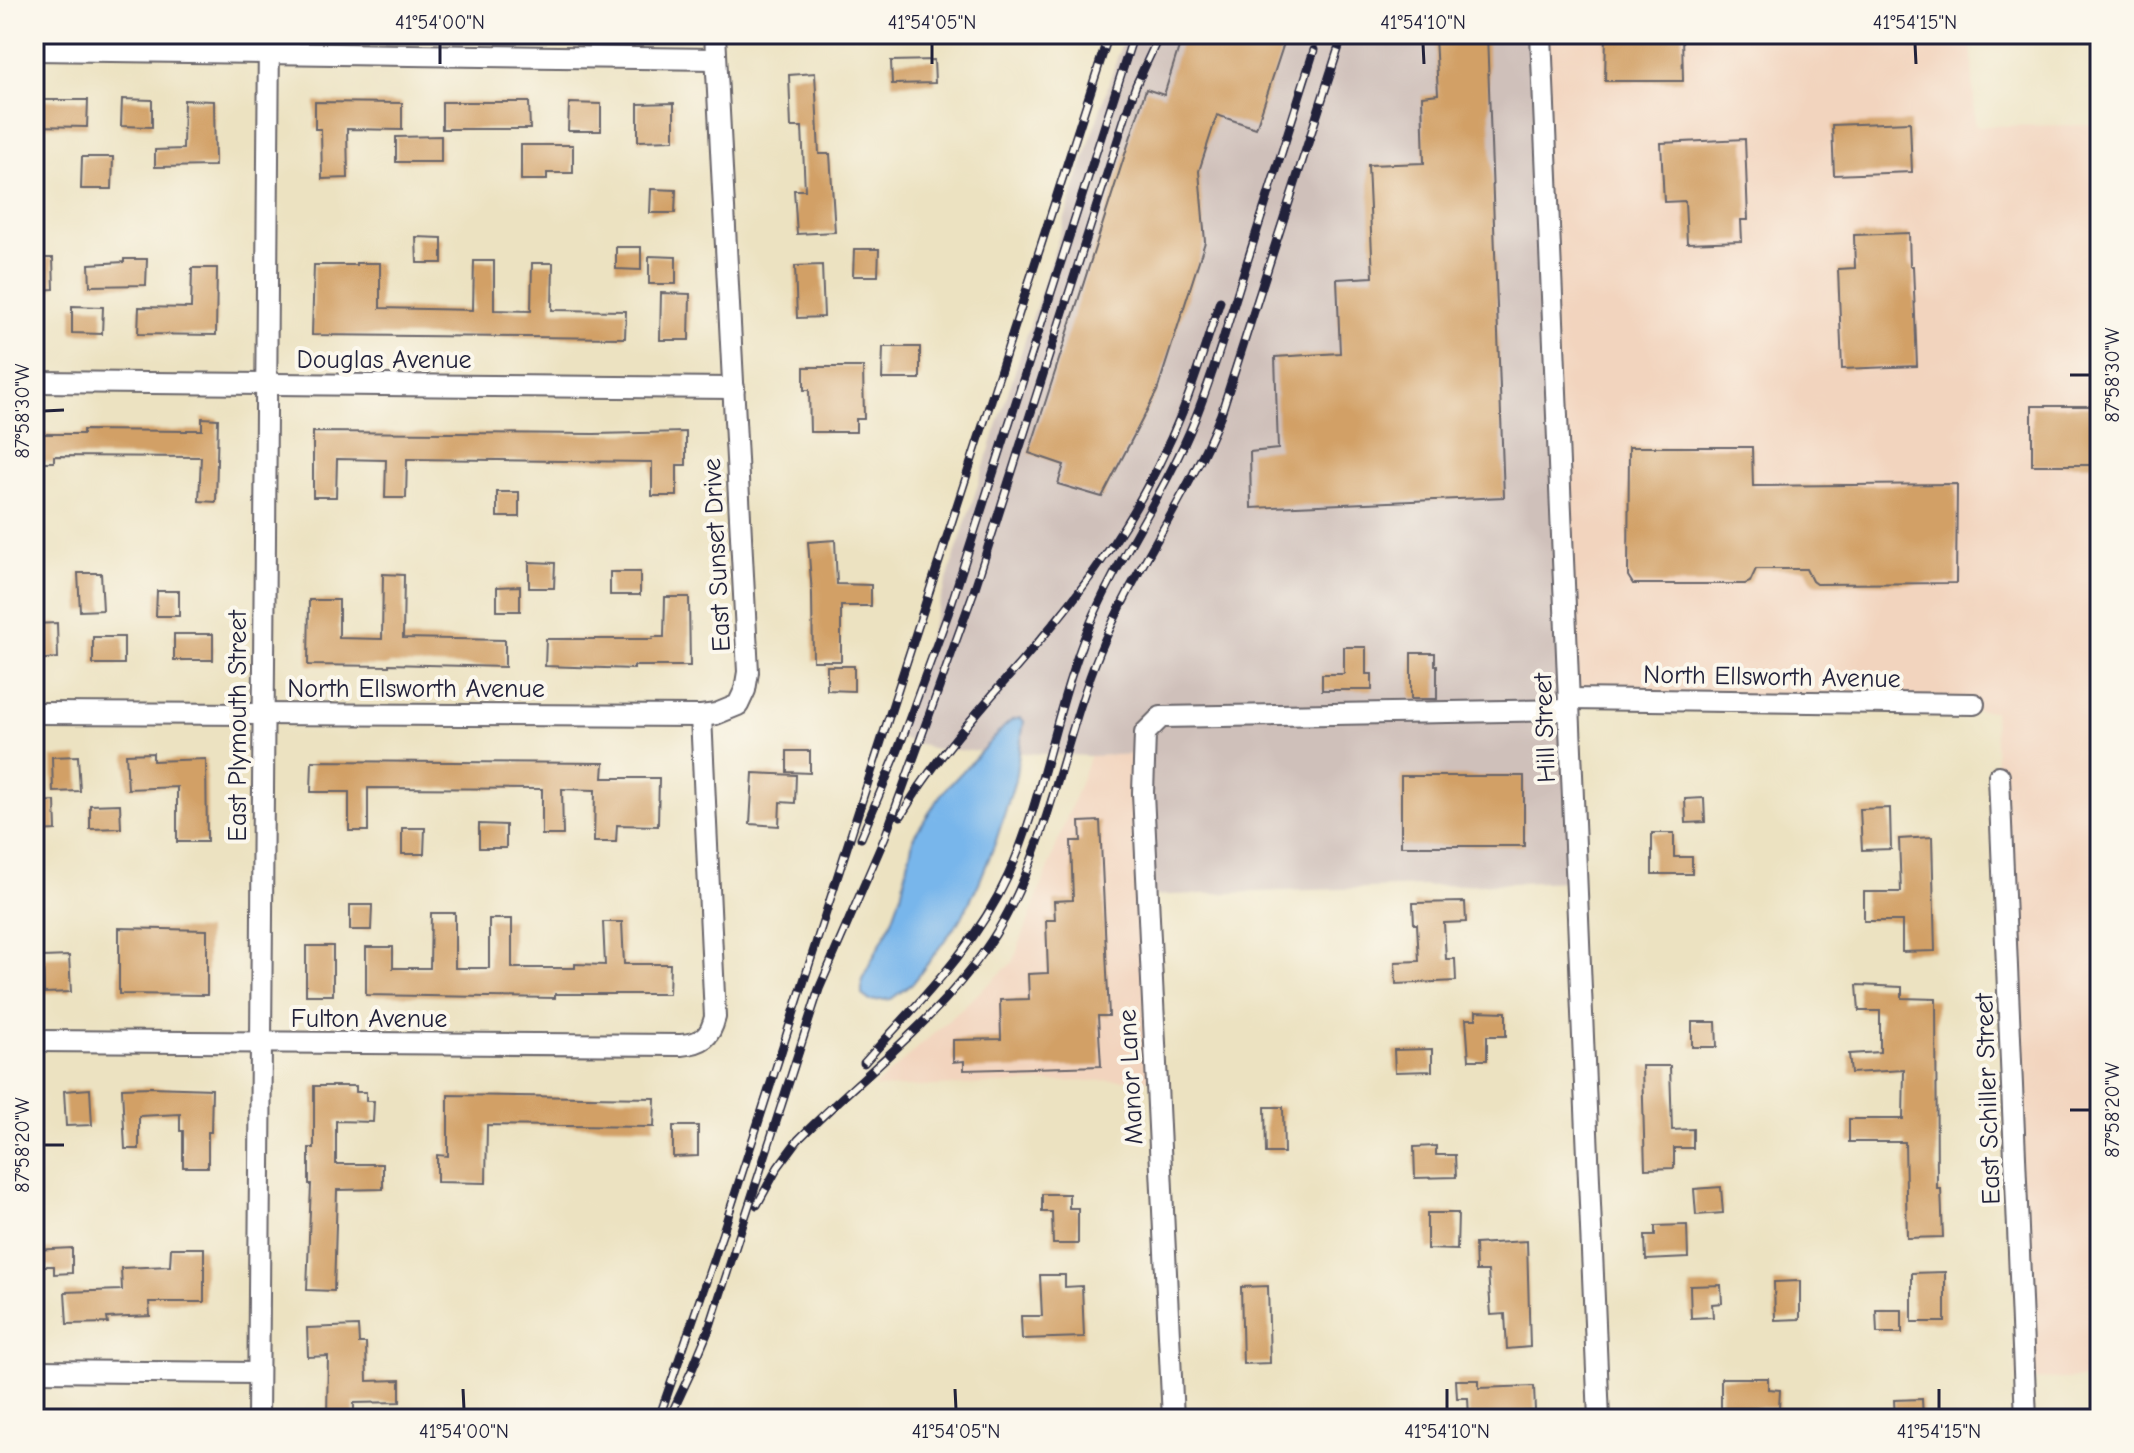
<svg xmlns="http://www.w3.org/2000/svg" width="2134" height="1453" viewBox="0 0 2134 1453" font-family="'Comic Neue',sans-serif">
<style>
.built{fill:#f2d4be}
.industrial{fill:#cfc0ba}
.water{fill:#78b6eb;stroke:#4d6c93;stroke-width:2}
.building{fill:#d2a066}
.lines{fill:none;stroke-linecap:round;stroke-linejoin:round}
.minor-casing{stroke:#69656a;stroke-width:24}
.minor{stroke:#fff;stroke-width:20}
.rail-casing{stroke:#22223b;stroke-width:9}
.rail{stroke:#fbf7ec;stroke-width:6;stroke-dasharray:18;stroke-linecap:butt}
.ticks{fill:none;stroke:#22223b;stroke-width:3}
.labels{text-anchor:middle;stroke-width:8;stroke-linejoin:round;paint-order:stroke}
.street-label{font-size:26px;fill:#22223b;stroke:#fbf7ec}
.neatline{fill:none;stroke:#22223b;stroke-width:3}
.ticks-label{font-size:20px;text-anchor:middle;fill:#22223b}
</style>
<rect width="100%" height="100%" fill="#fbf7ec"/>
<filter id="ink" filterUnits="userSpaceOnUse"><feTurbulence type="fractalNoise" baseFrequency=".0125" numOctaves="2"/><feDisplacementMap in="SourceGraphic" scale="16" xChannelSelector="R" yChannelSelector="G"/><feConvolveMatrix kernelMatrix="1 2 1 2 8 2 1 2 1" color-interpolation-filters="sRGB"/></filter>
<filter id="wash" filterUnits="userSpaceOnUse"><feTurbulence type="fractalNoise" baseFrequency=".006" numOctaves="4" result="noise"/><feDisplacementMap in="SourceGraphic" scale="32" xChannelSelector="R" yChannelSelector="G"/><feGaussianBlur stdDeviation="1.8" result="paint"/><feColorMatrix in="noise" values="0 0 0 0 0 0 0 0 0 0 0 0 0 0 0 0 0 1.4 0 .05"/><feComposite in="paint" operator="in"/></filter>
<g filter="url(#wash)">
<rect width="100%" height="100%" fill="#ece2c1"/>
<g class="built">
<polygon points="1539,34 1971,34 1975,126 2100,125 2100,1378 2017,1380 1994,711 1562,694"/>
<polygon points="1139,754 1150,1079 873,1088 1013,962 1090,756"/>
</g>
<polygon class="industrial" points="1125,34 1539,34 1570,881 1144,896 1139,754 1090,756 933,749 896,736"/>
<polygon class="water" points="1020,718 1024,721 1015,780 996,841 979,883 962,917 913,983 891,999 870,1001 862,995 862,979 891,923 901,895 914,836 942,793 1004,727 1012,720"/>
<g id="blocks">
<g class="building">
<polygon points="1183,34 1287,34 1256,128 1217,115 1199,171 1205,242 1157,391 1102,497 1058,484 1064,465 1029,453 1146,89 1164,95"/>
<polygon points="1487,34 1504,497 1251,508 1250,452 1278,449 1275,357 1340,353 1337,279 1373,277 1368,165 1424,163 1422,96 1438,94 1435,36"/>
<polygon points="1606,34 1682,34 1683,81 1605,81"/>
<polygon points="934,60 935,83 892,84 891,61"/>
<polygon points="815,73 819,154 830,154 835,232 797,234 794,190 805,190 802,127 791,127 789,75"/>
<polygon points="122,99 152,100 152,127 121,126"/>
<polygon points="34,100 88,100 87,127 34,126"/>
<polygon points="184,100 214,101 215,166 155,167 155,150 183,149"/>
<polygon points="315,102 402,103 402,130 347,129 348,178 322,179 321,129 315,129"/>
<polygon points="442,102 529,102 530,129 442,129"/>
<polygon points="569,103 601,104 601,131 568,131"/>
<polygon points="674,103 674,140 638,141 638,104"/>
<polygon points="1910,122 1912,172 1834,175 1832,125"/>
<polygon points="441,136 441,162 396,162 396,137"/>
<polygon points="1745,139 1748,220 1741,220 1742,241 1687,243 1685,201 1664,202 1661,143"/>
<polygon points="521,145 573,145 573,173 547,173 547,180 521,180"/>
<polygon points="82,157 113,157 112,189 81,189"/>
<polygon points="651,189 676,190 675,213 650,213"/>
<polygon points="1909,233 1910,266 1913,266 1917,366 1842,369 1838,269 1855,268 1854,235"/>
<polygon points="416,237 442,238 442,263 417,263"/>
<polygon points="616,247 641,247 641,270 616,269"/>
<polygon points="854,249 879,249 878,276 853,276"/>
<polygon points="649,256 676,257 676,284 649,284"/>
<polygon points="34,258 53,258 54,289 35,290"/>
<polygon points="124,259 147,259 146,285 90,286 89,264 124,262"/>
<polygon points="474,261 494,261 494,310 531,311 532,263 553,263 552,310 626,311 625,338 312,335 314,265 356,265 356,263 380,263 380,308 473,310"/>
<polygon points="822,265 824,317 797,318 795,266"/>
<polygon points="192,268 217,268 216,335 138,334 139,307 191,308"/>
<polygon points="661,293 690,294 689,340 660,340"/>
<polygon points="72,306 103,307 102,334 72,333"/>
<polygon points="883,347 920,347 920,379 882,379"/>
<polygon points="804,367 863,367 864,419 856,419 856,432 810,432 809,390 804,390"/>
<rect x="2032" y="406" width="68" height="59"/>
<polygon points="202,418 218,419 216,502 199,501 201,457 54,456 54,462 34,462 34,434 83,434 83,430 187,431 187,430 202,430"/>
<polygon points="313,432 594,434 686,432 686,465 677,465 677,496 652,496 652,462 407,459 406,498 385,498 386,460 337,459 336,497 313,497"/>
<polygon points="1629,447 1752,447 1753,486 1957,484 1956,583 1816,584 1812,581 1806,569 1756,569 1750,582 1745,584 1633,584 1628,576"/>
<rect x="497" y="492" width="22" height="25"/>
<polygon points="835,540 837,584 871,585 871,606 841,606 841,661 813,661 812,594 808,542"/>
<polygon points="529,562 555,563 554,588 529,588"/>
<rect x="610" y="572" width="30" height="23"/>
<polygon points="78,573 101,573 103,610 80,611"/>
<polygon points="383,574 404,575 403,638 505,640 505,667 389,664 389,666 308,665 309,600 339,600 339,638 382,639"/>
<polygon points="520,586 520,611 497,611 497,587"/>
<polygon points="157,591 179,591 179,616 156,616"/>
<polygon points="665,597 689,597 690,666 634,666 634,669 545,666 546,639 652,639 653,637 664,637"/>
<polygon points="57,623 58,658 34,660 34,624"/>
<rect x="174" y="634" width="39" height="26"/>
<rect x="93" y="637" width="31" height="27"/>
<polygon points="1344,647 1366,647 1366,674 1372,674 1372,690 1322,690 1322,674 1344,674"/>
<polygon points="1411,653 1435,653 1435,665 1437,665 1437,699 1411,699"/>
<polygon points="827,666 854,666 854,691 827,690"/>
<polygon points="787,751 810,751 810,773 787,772"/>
<polygon points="153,753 153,761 206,759 207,842 177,842 177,787 128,789 126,754"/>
<polygon points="78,756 80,791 53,792 52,757"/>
<polygon points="312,761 604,763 603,778 659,778 658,826 617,825 616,842 594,842 595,790 562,789 563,835 542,835 542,789 368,788 368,831 349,831 349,792 311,792"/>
<polygon points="753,773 796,775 795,803 780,802 779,826 750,824"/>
<rect x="1401" y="776" width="123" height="70"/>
<polygon points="1704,798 1705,822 1686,823 1685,799"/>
<polygon points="55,801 56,830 34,831 34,802"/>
<polygon points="120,804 121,828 90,829 90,805"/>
<polygon points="1890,808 1891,849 1862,850 1860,809"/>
<polygon points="1100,821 1109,1016 1098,1016 1101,1066 964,1070 964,1061 953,1062 953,1040 1001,1039 1000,1000 1029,999 1028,974 1048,973 1046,920 1055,920 1054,901 1073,900 1071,841 1081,841 1080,822"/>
<polygon points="479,824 506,825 506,848 479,848"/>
<polygon points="402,828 425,828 424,854 402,854"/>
<polygon points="1652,833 1674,833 1674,857 1692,857 1692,874 1652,874"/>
<polygon points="1932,837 1935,951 1902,952 1902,921 1864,921 1864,892 1901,892 1899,839"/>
<polygon points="1465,902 1466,922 1444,923 1446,959 1455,959 1456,981 1396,984 1395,962 1419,961 1417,924 1414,924 1413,903"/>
<polygon points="350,905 372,905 371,930 350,930"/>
<polygon points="431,913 455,913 455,968 489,968 489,919 512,919 512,968 575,968 575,964 605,965 603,922 622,922 624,964 670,964 669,994 555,994 555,998 366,995 366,947 393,947 393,968 430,968"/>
<polygon points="119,928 207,930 207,995 119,994"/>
<rect x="306" y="946" width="27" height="49"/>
<polygon points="69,956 71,992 44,993 43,957"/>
<polygon points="1857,985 1902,987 1902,998 1936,999 1937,1189 1941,1189 1943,1237 1907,1238 1905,1142 1849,1142 1849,1119 1903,1119 1904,1070 1851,1073 1849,1054 1880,1052 1880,1011 1859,1011"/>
<polygon points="1476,1011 1506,1012 1506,1036 1487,1036 1487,1060 1469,1060 1466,1019 1476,1019"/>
<polygon points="1692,1022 1716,1022 1717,1047 1692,1047"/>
<polygon points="1432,1049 1432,1071 1395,1072 1394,1050"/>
<polygon points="1642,1066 1670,1066 1672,1130 1693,1129 1693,1148 1674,1148 1674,1168 1645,1169"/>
<polygon points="314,1086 356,1086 356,1092 366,1092 366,1101 374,1101 373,1122 336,1121 336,1164 383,1164 383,1189 337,1190 334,1291 307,1290 311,1184 309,1184 309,1148 314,1148"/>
<polygon points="151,1087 212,1089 211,1132 208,1132 208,1167 183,1167 183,1131 180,1131 180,1114 139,1116 139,1149 125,1149 122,1088"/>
<polygon points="90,1089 92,1125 66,1126 64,1091"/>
<polygon points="448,1095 655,1098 654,1127 487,1125 486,1183 437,1182 437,1155 448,1156"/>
<polygon points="1265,1107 1283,1107 1284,1153 1266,1153"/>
<polygon points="673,1126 698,1126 698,1156 673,1157"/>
<polygon points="1436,1146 1436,1155 1455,1155 1456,1177 1415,1178 1414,1147"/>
<polygon points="1721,1187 1723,1213 1696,1215 1694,1189"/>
<polygon points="1042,1194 1069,1194 1069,1208 1078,1208 1078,1244 1053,1244 1052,1212 1042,1212"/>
<polygon points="1427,1213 1458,1213 1457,1250 1427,1249"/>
<polygon points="1687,1225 1688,1258 1646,1260 1645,1236 1655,1236 1655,1226"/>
<polygon points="1527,1241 1530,1347 1507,1349 1505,1314 1491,1315 1488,1271 1476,1271 1475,1244"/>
<polygon points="72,1248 72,1273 54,1274 54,1266 34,1266 34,1250"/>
<polygon points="171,1248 204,1248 204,1302 149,1302 150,1316 107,1318 108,1323 67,1324 65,1292 122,1290 121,1268 170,1266"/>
<polygon points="1945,1272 1945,1322 1912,1322 1912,1273"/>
<polygon points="1040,1275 1065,1275 1065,1287 1082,1286 1084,1337 1022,1339 1021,1316 1042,1316"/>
<polygon points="1800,1281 1800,1319 1775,1320 1774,1282"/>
<polygon points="1721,1285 1722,1303 1712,1304 1713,1317 1691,1318 1690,1286"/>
<polygon points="1268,1286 1270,1363 1243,1364 1241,1287"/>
<polygon points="1876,1310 1902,1310 1902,1333 1877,1333"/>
<polygon points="358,1326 359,1343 366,1343 367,1381 400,1380 400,1402 354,1403 354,1419 327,1419 328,1356 308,1357 307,1328"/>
<polygon points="1721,1378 1768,1378 1768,1389 1780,1390 1779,1408 1721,1408"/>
<polygon points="1456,1380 1479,1380 1479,1388 1534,1386 1535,1411 1521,1412 1521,1419 1469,1418 1468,1398 1457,1398"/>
<polygon points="1922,1399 1923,1419 1895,1419 1894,1400"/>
</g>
</g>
</g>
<g filter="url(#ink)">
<use href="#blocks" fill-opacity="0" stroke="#69656a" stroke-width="2"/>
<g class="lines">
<defs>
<g id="minor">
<polyline points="1541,34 1599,1419"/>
<polyline points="34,50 716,59"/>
<polyline points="34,382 734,388"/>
<polyline points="1569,699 1974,704"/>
<polyline points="34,713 701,716 716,714 738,705 745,690 748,672 715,34"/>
<polyline points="1999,776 2026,1419"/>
<path d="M34,1041L681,1045C702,1043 710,1038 715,1017L701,716"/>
<polyline points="34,1371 258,1373"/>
<polyline points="258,1419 269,34"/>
<polyline points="1173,1419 1143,793 1145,733 1161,717 1569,710"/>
</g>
</defs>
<use href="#minor" class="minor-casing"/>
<use href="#minor" class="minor"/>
<defs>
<g id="rail">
<path d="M901,816C949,734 1021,669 1078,593C1121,537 1157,476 1183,410C1197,374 1208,337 1220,301"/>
<polyline points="861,838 898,750 949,611 1134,34"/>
<path d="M864,1063C917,1003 974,950 1008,876C1044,797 1055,709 1088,629C1118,556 1166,492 1195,419C1214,372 1228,323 1243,275C1267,200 1290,125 1314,50"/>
<path d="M757,1205L778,1167L798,1140C860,1077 934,1023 985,950C1047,862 1059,750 1100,651C1134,569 1188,497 1221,414L1343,34"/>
<polyline points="659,1418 722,1235 1109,34"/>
<polyline points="669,1419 691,1372 709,1329 819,989 885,837 974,591 1127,111 1136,85 1160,34"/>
</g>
</defs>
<use href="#rail" class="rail-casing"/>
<use href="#rail" class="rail"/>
</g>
</g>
<path class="ticks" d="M440,44V64M932,44V64M1423,44L1424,64M1915,44L1916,64M2070,375H2090M44,411L64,410M2070,1110H2090M44,1145H64M463,1389L464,1409M955,1389L956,1409M1447,1389V1409M1939,1389V1409"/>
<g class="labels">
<g class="street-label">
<text x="384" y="368">Douglas Avenue</text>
<text transform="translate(716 555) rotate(-93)" y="9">East Sunset Drive</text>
<text transform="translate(1772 676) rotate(1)" y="9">North Ellsworth Avenue</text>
<text x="416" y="697">North Ellsworth Avenue</text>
<text transform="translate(237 726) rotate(-90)" y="9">East Plymouth Street</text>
<text transform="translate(1544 728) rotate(-92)" y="9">Hill Street</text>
<text x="369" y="1027">Fulton Avenue</text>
<text transform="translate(1130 1077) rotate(-93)" y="9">Manor Lane</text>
<text transform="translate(1987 1099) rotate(-92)" y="9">East Schiller Street</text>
</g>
</g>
<rect width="2134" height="1453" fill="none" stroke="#fbf7ec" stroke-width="88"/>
<rect x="44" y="44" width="2046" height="1365" class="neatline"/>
<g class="ticks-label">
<text x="440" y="29">41°54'00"N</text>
<text x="932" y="29">41°54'05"N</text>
<text x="1423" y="29">41°54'10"N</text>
<text x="1915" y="29">41°54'15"N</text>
<text transform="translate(2112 375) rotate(-90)" y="7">87°58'30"W</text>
<text transform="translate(22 411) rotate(-90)" y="7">87°58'30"W</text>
<text transform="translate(2112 1110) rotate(-90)" y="7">87°58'20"W</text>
<text transform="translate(22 1145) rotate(-90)" y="7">87°58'20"W</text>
<text x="464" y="1438">41°54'00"N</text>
<text x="956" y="1438">41°54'05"N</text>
<text x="1447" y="1438">41°54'10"N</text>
<text x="1939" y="1438">41°54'15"N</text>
</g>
</svg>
